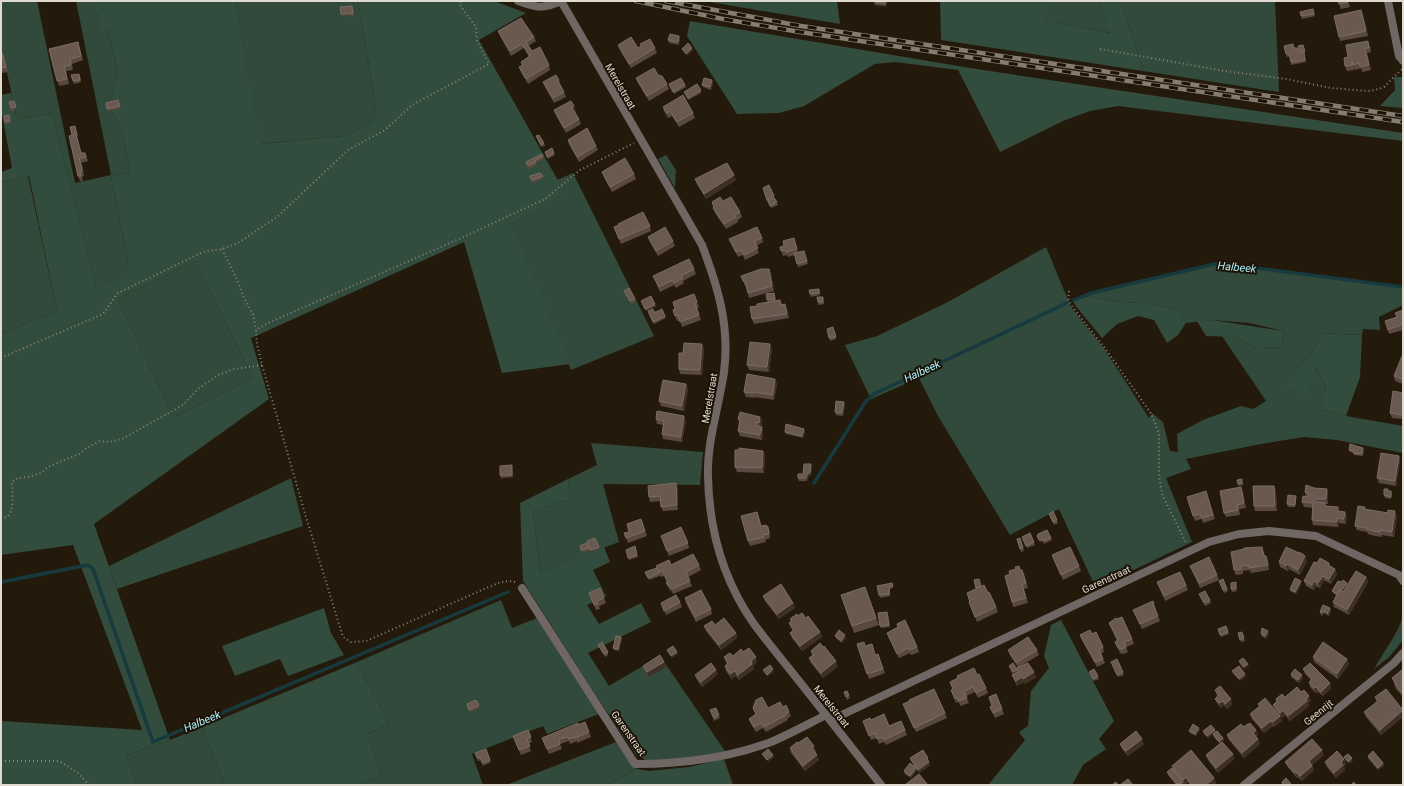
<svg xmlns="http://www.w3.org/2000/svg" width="1404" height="786" viewBox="0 0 1404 786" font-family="Roboto,sans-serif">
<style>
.green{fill:#324a3c}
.forest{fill:#324c3d;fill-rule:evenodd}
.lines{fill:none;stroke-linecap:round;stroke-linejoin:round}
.stream{stroke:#173a3e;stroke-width:3.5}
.path{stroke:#8b8377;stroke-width:2;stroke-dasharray:1 3;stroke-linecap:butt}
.minor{stroke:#706664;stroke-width:8}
.rail-casing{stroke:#867d71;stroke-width:4.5}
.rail{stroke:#1b1104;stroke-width:3;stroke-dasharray:9;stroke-linecap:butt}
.wall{fill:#5a4940}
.shaded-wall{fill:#3e3025}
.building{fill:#69594f;stroke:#7c6d64}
.labels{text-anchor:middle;stroke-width:4;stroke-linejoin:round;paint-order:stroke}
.street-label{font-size:10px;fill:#e1dad0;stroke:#1b1104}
.water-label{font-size:11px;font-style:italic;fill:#acf1fc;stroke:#1b1104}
</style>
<rect width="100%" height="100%" fill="#241a0c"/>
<g class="green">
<polygon points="1,1 37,1 75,183 111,175 76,1 93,1 100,29 108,29 118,73 110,99 110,108 121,127 130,173 111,176 129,266 114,280 96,290 52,113 17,119 1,45"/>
<polygon points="236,1 358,1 375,102 374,118 367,126 342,136 259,144"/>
<polygon points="1051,1 1099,1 1112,33 1044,20"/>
<polygon points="1121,1 1275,1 1279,92 1143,71"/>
<polygon points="666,155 676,170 675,188 658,159"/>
<polygon points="573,173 654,336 571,370 512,224 564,193 557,180"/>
<polygon points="28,176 57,311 1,334 1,182"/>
<polygon points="1046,247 1071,307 1105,350 1149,418 1152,413 1163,422 1170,451 1178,452 1177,434 1203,420 1241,406 1253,409 1266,401 1222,336 1235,337 1257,348 1281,347 1284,331 1249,323 1212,320 1186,323 1179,310 1145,303 1121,302 1083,296 1198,267 1221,264 1403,287 1403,305 1379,317 1380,330 1363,329 1362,335 1320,333 1316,348 1282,385 1316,368 1326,388 1318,409 1346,416 1403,426 1403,453 1337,440 1304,437 1261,444 1186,459 1191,469 1166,478 1192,542 1096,588 1059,509 1010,535 938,416 919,378 871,399 845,345 877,336 946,303"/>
<polygon points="196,261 253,379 174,417 117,299"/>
<polygon points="591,443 703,452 700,485 603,484 619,542 540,572 533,511 571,499 568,479 597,465"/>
<polygon points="291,478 303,526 117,589 109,566"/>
<polygon points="501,600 512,628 537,618 599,714 547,734 543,726 472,754 483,785 360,785 382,774 367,734 389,724 357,662"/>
<path d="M1403,616V640L1389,657L1374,669C1384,651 1397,636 1403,616Z"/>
<polygon points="660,656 725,751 711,755 651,762 637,756 595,694"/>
<polygon points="202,727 225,785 136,785 127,755 170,740"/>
<polygon points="616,742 630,762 637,769 607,785 506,785"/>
</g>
<g class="forest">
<path d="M93,1H236L260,144L342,136L367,126L374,118L375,102L358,1H494L526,13L479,40L565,193L512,224L570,364L502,373L464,242L251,338L269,399L94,524L170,740L127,755L136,785H1V721L142,730L73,545L1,555V334L57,311L29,176L1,182V172L12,168L1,109V95L11,93L17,119L52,113L96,289L114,280L129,266L111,176L130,173L121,127L110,108V99L118,73L108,29H100ZM196,261L253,379L174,417L117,299Z"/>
<polygon points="704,1 837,1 840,24"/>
<polygon points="940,1 1051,1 1045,20 1111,33 1099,1 1121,1 1143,71 941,40"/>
<polygon points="690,21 970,68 1403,133 1403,153 1403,141 1118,106 1090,111 1063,121 1000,152 958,70 895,62 875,64 804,106 779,113 737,114 687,36"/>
<polygon points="1394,77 1403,77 1403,108 1380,106 1395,90"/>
<polygon points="1083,296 1121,302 1145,303 1179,310 1186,323 1178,335 1167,343 1154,320 1138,316 1117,324 1102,338 1075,305 1072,299"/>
<polygon points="1212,320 1284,331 1281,347 1257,348 1235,337 1206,336 1197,321"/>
<polygon points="1320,333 1362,335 1360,377 1346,416 1318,409 1326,388 1316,368 1306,395 1282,385 1316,348"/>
<polygon points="568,479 571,499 533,511 540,572 604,547 610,562 593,570 606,596 587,605 599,624 641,603 651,622 588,653 609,686 595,694 523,581 520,503"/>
<polygon points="324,608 331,633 344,655 288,676 280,659 235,676 222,646"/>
<polygon points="1061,620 1114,721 1099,739 1106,749 1083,765 1072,785 988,785 1025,740 1019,732 1028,726 1031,691 1049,668 1044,656 1051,625"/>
<polygon points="357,662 389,724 367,734 382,774 360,785 225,785 202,727"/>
<polygon points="724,759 733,785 607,785 637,769 649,771 689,767"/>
</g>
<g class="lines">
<g class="stream">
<polyline points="1074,300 1091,293 1219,263 1403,287"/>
<polyline points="814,483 866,401 874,394 1067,303"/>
<polyline points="1,582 88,565 93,569 153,742 508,592"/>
</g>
<g class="path">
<polyline points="1100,49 1225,71 1286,79 1331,88 1368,91 1379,89 1384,87 1402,69"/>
<polyline points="222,249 239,284 243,296 253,314 256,330"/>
<polyline points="1069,291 1068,298 1071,305 1107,351 1152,415 1159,434 1159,476 1162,494 1186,543"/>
<polyline points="1,358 103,314 118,293 203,252 222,249 238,243 277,217 348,150 385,130 412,105 489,64 477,41 476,27 460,5 461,1"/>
<path d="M1,519C1,519 7,517 7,517C15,510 12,492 12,482L18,478L28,477L41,473L48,467L79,454L85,449L100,441L109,442L122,439L183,405L198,389L218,375L234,369L262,365"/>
<polyline points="515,582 509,581 498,583 366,641 351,642 343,637 306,517 262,365 257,344 256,330 268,323 459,239 545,199 580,170 634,143"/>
<polyline points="1,761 59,761 77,772 89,785"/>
</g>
<g class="minor">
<path d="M518,1C537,8 543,9 561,1"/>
<path d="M561,1L702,245C718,287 730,326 724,372C719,406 707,441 708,476C709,529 723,580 754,624C768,643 784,662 799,681C826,715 854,750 881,785"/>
<polyline points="1388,1 1399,56 1403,61"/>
<path d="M522,588L635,764C681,764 728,758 771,742C790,734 808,724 826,715"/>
<polyline points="831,720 1209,542 1239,534 1269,531 1316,536 1399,575 1403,581"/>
<polyline points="1244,785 1394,663 1403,653"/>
</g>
<defs>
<g id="rail">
<polyline points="636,1 723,19 800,32 1403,122"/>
<polyline points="666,1 801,26 1403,116"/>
</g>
</defs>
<use href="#rail" class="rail-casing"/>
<use href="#rail" class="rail"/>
</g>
<g class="wall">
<polygon points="887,1 886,6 875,5 874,2"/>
<polygon points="1338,1 1348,1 1350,7 1341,9"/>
<polygon points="353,8 354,17 352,17 351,15 342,16 341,14"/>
<polygon points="1313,9 1315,16 1302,19 1301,16"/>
<polygon points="1361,10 1363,15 1368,36 1340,41 1339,37"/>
<polygon points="498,31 534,37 536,41 528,46 532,51 549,65 550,70 528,84 521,72 519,67 522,66 521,62 529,57 524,48 511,56 500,36"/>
<polygon points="679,36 680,38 679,45 669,43 668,40"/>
<polygon points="78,42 83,60 72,64 73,70 66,71 69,84 59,86 49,49"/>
<polygon points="618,45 638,48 641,47 655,48 657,53 631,68 620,50"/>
<polygon points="1303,45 1305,53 1304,53 1306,62 1291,65 1290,56 1287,57 1286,54 1294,48 1297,48 1299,53 1298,46"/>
<polygon points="1370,45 1371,52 1367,53 1371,70 1362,72 1361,68 1355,70 1354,67 1354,70 1347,71 1345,66 1348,57"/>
<polygon points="1,52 2,52 4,56 8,72 1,73"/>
<polygon points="658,75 667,84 669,89 649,101 638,83 636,78"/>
<polygon points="80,76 81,82 74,84 73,81"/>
<polygon points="559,80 560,86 564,92 566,97 554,103 545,87 543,82"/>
<polygon points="712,80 713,83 711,90 703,87 702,85"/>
<polygon points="669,84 685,85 686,87 674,94"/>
<polygon points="701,90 701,93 688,100 684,92"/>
<polygon points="14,101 16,109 11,111 9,102"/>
<polygon points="119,103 121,109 108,111 107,109"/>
<polygon points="663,107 693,113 695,118 679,127 672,116 668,118 664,111"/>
<polygon points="554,110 576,111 575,112 579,119 581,124 566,133 556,115"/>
<polygon points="9,115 11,123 6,124 5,122"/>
<polygon points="75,128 81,153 85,153 88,161 81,163 84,173 84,176 82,177 83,181 80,181 78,176 72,135"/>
<polygon points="536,136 544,143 545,146 541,147"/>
<polygon points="568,140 596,146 598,150 579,162 569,144"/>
<polygon points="545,152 554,153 555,155 548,159"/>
<polygon points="543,156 544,159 536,163 537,165 529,169 526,162"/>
<polygon points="602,172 634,174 636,179 612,192 604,177"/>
<polygon points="543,176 544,178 533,183 531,181 530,178"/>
<polygon points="695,179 736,180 706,199 697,184"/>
<polygon points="769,185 778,205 771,208 768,202 767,202 763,188"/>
<polygon points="723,201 740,212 742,217 738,220 738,222 726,229 715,213 712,202"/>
<polygon points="650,226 651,231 621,244 614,227"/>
<polygon points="648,237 673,241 675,246 658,256 650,242"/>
<polygon points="762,238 763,242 756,246 759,253 745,260 743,255 738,257 729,239"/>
<polygon points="795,243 798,252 804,251 808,264 798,267 795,255 788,257 787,255 783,256 780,247"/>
<polygon points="694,269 696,274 683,281 684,283 676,288 674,285 660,292 653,276"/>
<polygon points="771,273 774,291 749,298 746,286 745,286 743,281"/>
<polygon points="624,291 635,299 636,301 631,304"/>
<polygon points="820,291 820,295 811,297 810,294"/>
<polygon points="774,293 776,301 780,300 782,305 787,309 789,318 754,324 752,319 757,306 768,302 767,300"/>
<polygon points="694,294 699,307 697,308 701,320 682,327 680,320 677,321 673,310 675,309"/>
<polygon points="823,297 824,304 818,305 818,302"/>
<polygon points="642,303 655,304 656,306 646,311"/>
<polygon points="1403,310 1403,330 1389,334 1385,321 1397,317"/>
<polygon points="654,312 656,312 665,316 666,318 654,324 649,314"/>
<polygon points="833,327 836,339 830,341 827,329"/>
<polygon points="702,344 704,349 702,375 680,374 679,369 683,353"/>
<polygon points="770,344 772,349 769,372 749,370 747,365"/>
<polygon points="1403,357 1403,384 1395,381 1394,376"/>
<polygon points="775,379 777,384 774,400 755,397 755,398 746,397 744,392"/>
<polygon points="686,384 688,389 684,411 661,406 659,401"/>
<polygon points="1403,393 1403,419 1392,418 1390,413"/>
<polygon points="844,402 845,405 843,416 836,415 835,412"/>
<polygon points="760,417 762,421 761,427 762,427 763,432 762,440 740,436 738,431 740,424 738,419"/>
<polygon points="656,419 686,421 682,442 663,439 662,434 663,425 657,424"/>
<polygon points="805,431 803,438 786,434 785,432"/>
<polygon points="1363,448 1364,450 1363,456 1354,455 1354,453 1350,452 1349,450"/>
<polygon points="739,450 763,451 765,456 764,473 737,472 735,467"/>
<polygon points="1399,456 1400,461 1396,486 1379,483 1377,478"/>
<polygon points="812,467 811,475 809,475 807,481 799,481 798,478"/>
<polygon points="512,468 513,477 501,478 500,475"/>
<polygon points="1243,481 1243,485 1238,486 1238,484"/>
<polygon points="1274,486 1276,491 1277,511 1255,511 1254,506"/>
<polygon points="678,488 678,510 663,511 661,507 661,501 650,502 649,497"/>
<polygon points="1314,488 1327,489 1328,494 1328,504 1325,504 1326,506 1339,511 1345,512 1347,516 1346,524 1339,523 1338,527 1313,525 1312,520 1313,508 1304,507 1302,502 1306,497 1305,492"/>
<polygon points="1206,491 1215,519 1203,523 1202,519 1195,521 1193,516"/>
<polygon points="1389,491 1391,491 1392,494 1391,499 1385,498 1384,495"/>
<polygon points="1243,492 1246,508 1239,509 1240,515 1226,517 1224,513"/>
<polygon points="1296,498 1295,507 1288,507 1287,504"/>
<polygon points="1365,507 1366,510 1397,516 1394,537 1382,535 1382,537 1375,536 1368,534 1367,532 1357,530 1355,526"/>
<polygon points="1053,511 1058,523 1054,525 1049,514"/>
<polygon points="758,516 761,526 768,527 770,532 770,538 765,540 766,542 750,546 748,541"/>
<polygon points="641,519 647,536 628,543 624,533 629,532"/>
<polygon points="1047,530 1052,540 1044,544 1043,541 1040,542 1037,536"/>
<polygon points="1030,533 1035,545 1027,548 1022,537"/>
<polygon points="661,536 688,543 689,548 669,556"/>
<polygon points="595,538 599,549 591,552 587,541"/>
<polygon points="1020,538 1024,551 1021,552 1017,539"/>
<polygon points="587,543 590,550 582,553 580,546"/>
<polygon points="635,546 638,557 629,560 626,550"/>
<polygon points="1264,552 1265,556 1268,561 1269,570 1251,573 1250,570 1243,571 1243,574 1236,575 1234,570"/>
<polygon points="1052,555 1079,566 1081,571 1063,580"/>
<polygon points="1307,561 1300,575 1289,569 1288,571 1280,567 1279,562"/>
<polygon points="1317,563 1329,563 1330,566 1335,569 1337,574 1331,584 1324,580 1320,588 1316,586 1314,590 1306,586 1304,581"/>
<polygon points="671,565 699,565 701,570 688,577 692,586 673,594 671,590 670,591 666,582 667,582 664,576 661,577 660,575 660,576 649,580 645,572"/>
<polygon points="1190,566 1217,575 1219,580 1200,588"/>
<polygon points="1021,570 1024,574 1028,588 1024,589 1028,603 1013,607 1012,602 1010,574"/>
<polygon points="1366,577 1368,582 1349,615 1334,607 1333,602 1336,595 1333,593 1332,591 1341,582 1348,584"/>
<polygon points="1223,579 1228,591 1224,593 1219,581"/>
<polygon points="974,580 988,593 996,607 998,612 977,622 969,602 970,602 976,589"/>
<polygon points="1157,582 1186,585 1188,590 1165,601"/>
<polygon points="1236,582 1237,591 1232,592 1231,589"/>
<polygon points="892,583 893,588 890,589 890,596 880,598 879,595"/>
<polygon points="1301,584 1296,594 1290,591 1290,589"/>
<polygon points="865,587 879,625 854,633 841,595"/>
<polygon points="600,588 606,603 599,606 600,609 596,610 589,593"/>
<polygon points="763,596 793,603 795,608 779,619 765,601"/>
<polygon points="1200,596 1210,600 1211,603 1205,606"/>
<polygon points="685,598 711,609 712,614 696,622 686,603"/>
<polygon points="1153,601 1156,609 1155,609 1160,621 1142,629 1133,610"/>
<polygon points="680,602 682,607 666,615 661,603"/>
<polygon points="1323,605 1331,611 1329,616 1324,613 1322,616 1321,615 1320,612"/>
<polygon points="888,614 890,627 881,628 880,626"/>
<polygon points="798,616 806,618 820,632 822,637 802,651 792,638 790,633 793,631 791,628 789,623 791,622 790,619"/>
<polygon points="1109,623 1132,639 1134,644 1126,647 1128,652 1123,654 1120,653 1115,642 1117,641"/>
<polygon points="704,626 736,633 737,638 721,650 706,631"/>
<polygon points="1226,626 1229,634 1221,637 1218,629"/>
<polygon points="1242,632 1245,641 1241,642 1238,633"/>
<polygon points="887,633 917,647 919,652 911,655 910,653 899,658"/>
<polygon points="1269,633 1266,639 1262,636 1261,634"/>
<polygon points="1092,634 1103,647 1104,652 1101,653 1105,663 1097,667 1082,640 1080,635"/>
<polygon points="835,636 846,638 842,643 836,638"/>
<polygon points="621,637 622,639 619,651 614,650 613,648"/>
<polygon points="857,644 865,646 875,655 878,654 885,673 869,679"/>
<polygon points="598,645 608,652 608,655 605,657"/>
<polygon points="1008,650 1037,650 1039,655 1019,667 1036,677 1025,684 1024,682 1017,686 1014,680 1012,675 1013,675 1011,671 1009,666 1016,668 1018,667 1010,655"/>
<polygon points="811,651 838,666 823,678 811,663 809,658 812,655"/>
<polygon points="743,652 757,662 753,666 754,669 739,680 736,676 732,679 726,671 725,666 727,664 726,662 724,657 733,656"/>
<polygon points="1313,657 1347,659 1349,664 1338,679 1314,662"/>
<polygon points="1117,659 1124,675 1118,677 1112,664"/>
<polygon points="664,662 666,667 649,677 645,671 643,666"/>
<polygon points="1094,669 1099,679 1093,681 1089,672"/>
<polygon points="1303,669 1330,683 1331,688 1323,696 1318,692 1316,693 1310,687 1309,682 1311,680 1305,674"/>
<polygon points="1403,669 1403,697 1396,689 1392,678"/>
<polygon points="1232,671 1245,674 1246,676 1240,681 1233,673"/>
<polygon points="718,674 702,687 697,680 695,675"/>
<polygon points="1291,674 1303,678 1299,683 1291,677"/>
<polygon points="977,675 986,688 988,693 978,698 975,692 966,696 969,703 960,706 959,702 956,703 953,695 951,690 953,689 950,682"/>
<polygon points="1215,690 1232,704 1227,709 1224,705 1221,708 1217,703 1215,699 1217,696"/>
<polygon points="847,691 850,698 847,700 844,692"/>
<polygon points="1301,692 1311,701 1308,703 1309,706 1290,721 1285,715 1282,718 1275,709 1273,705 1277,702 1276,699"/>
<polygon points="1375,697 1403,710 1403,717 1381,735 1366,717 1364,712 1377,702"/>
<polygon points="476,700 480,708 470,712 467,704"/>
<polygon points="903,704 945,713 947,718 916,732"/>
<polygon points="1258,704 1280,716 1282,721 1274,727 1273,726 1264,733 1252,719 1250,714 1259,707"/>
<polygon points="783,707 789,712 791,716 787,719 788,720 766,732 763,728 756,732 751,724 749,719 756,715 753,708 768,708"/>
<polygon points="990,707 1002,709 1004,714 995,718"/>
<polygon points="716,708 720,718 714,721 710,710"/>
<polygon points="871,720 905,730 907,735 886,745 884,742 879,744 877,738 871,740 863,721"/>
<polygon points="585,722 591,737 577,743 577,741 570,744 569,741 560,744 562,749 549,754 542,738"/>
<polygon points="1243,727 1256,730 1258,735 1256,737 1258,739 1260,744 1244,758 1229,740 1227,735"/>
<polygon points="528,730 532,742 528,744 531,751 521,755 513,736"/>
<polygon points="1200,730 1196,736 1190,733 1189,731"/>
<polygon points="1215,730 1216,732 1223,738 1224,740 1222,742 1233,754 1234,759 1218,773 1208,760 1206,755 1220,744 1214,737 1213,734 1208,738 1204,734 1203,731"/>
<polygon points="798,743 816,751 815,752 819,760 805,771 791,753 790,748"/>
<polygon points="1120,744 1144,744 1128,756 1122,749"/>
<polygon points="486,749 491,762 483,766 481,760 478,761 475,753"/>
<polygon points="1324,755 1312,765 1314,770 1302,781 1298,777 1297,778 1287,766 1285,762"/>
<polygon points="1368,756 1383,763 1384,766 1378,770 1368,758"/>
<polygon points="910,758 929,760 928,761 930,765 919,773 917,769 917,770 911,778 905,774 904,771 915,767 911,761"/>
<polygon points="1344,759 1346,764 1344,766 1345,770 1336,778 1327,767 1325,762"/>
<polygon points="1172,766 1214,778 1216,783 1214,785 1190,785 1188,782 1185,785 1184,784 1183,785 1176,785 1168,775 1167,772 1173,769"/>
</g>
<g class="shaded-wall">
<polygon points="1361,10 1363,15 1368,36 1366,31"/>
<polygon points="679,36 680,38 679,45 678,42"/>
<polygon points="692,48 693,50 687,56 686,54"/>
<polygon points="1365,48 1367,53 1371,70 1369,65"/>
<polygon points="712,80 713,83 711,90 710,87"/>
<polygon points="574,106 576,111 574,113 572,108"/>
<polygon points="82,168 84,173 84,176 82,171"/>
<polygon points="734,175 736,180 706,199 704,194"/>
<polygon points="769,269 771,273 774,291 772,286"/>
<polygon points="785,304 787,309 789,318 787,314"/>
<polygon points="702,344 704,349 702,375 700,370"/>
<polygon points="770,344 772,349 769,372 767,367"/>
<polygon points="775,379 777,384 774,400 773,395"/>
<polygon points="686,384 688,389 684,411 682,406"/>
<polygon points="844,402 845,405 843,416 842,413"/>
<polygon points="684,416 686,421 682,442 681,437"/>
<polygon points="760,417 762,421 761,428 759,423"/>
<polygon points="762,427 763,432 762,440 760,435"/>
<polygon points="804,429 805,431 803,438 802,436"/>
<polygon points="1363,448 1364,450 1363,456 1362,454"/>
<polygon points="763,451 765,456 764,473 762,468"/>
<polygon points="1399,456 1400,461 1396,486 1395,481"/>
<polygon points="811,464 812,467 811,475 810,472"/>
<polygon points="808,473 809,475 807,481 806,478"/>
<polygon points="676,483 678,488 678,510 677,505"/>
<polygon points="1274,486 1276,491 1277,511 1275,506"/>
<polygon points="1241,487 1243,492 1246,508 1244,503"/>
<polygon points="1327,489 1328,494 1328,504 1326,499"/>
<polygon points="1395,511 1397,516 1394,537 1392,532"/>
<polygon points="1345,512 1347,516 1346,524 1344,519"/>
<polygon points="1337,518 1339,523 1338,527 1337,522"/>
<polygon points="768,527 770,532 770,538 769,534"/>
<polygon points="1266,556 1268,561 1269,570 1268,565"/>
<polygon points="1305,556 1307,561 1300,575 1298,570"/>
<polygon points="1288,564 1289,569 1288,571 1286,566"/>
<polygon points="1335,569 1337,574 1331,584 1329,579"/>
<polygon points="1323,576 1324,580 1320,588 1318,583"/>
<polygon points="1366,577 1368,582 1349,615 1347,610"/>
<polygon points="1301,581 1301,584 1296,594 1295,592"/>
<polygon points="1314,581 1316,586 1314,590 1312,585"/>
<polygon points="1347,583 1348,585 1340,597 1339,594"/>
<polygon points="793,603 795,608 779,619 777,614"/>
<polygon points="1330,608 1331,611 1329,616 1328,613"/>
<polygon points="1268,631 1269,633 1266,639 1265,636"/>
<polygon points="820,632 822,637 802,651 800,646"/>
<polygon points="736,633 737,638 721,650 719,645"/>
<polygon points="845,635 846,638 842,643 841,641"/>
<polygon points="621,637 622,639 619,651 618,649"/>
<polygon points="677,652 678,654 672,658 671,656"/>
<polygon points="756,657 757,662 753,666 754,669 739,680 738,675"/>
<polygon points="1347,659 1349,664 1338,679 1337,674"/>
<polygon points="836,661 838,666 823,678 821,673"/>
<polygon points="664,662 666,667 649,677 647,672"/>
<polygon points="1248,664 1249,666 1244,670 1243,667"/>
<polygon points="773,669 774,672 767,677 767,675"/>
<polygon points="716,670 718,674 702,687 701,682"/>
<polygon points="1017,670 1019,675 1015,677 1013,672"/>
<polygon points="735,671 736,676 732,679 730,674"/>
<polygon points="1034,672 1036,677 1025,684 1023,679"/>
<polygon points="1245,674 1246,676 1240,681 1239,679"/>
<polygon points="1302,675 1303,678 1299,683 1298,680"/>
<polygon points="1022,677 1024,682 1017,686 1016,681"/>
<polygon points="1330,683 1331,688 1323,696 1321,692"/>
<polygon points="1316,687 1318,692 1316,693 1314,688"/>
<polygon points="1309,696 1311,701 1308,703 1309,706 1290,721 1288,716"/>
<polygon points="1231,699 1232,704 1227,709 1225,704"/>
<polygon points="1223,701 1224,705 1221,708 1219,703"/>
<polygon points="1283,710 1285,715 1282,718 1280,713"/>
<polygon points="1403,710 1403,717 1381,735 1380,730"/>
<polygon points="1280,716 1282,721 1274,727 1273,722"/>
<polygon points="1271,721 1273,726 1264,733 1262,728"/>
<polygon points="1199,728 1200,730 1196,736 1195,734"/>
<polygon points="1215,730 1216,732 1208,738 1207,736"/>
<polygon points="1256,730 1258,735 1255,738 1253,733"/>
<polygon points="1223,738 1224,740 1220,744 1219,742"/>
<polygon points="1142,739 1144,744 1128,756 1126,751"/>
<polygon points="1258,739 1260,744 1244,758 1242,753"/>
<polygon points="814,746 816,751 813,753 812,748"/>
<polygon points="1322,750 1324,755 1311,766 1309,761"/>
<polygon points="1233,754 1234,759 1218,773 1216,768"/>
<polygon points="773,755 774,757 768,762 767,760"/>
<polygon points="817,755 819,760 805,771 803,766"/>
<polygon points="1352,758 1353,761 1349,764 1348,762"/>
<polygon points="1344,759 1346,764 1344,766 1345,770 1336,778 1334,773 1341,762"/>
<polygon points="929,762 930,765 919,773 918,770"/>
<polygon points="1383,763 1384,766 1378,770 1378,768"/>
<polygon points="1312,766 1314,770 1302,781 1300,776"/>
<polygon points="916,768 917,770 911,778 910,776"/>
<polygon points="1296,772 1298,777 1297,778 1295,773"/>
<polygon points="1186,777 1188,782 1185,785 1183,780"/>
<polygon points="1214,778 1216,783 1214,785 1206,785"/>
<polygon points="1183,782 1184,784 1183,785 1179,785"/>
</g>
<g class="building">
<polygon points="874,1 886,1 885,3 874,2"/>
<polygon points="1338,1 1348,1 1348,2 1339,4"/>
<polygon points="352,6 353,14 351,14 351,13 341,14 340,7"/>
<polygon points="1313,9 1314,14 1301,16 1300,12"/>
<polygon points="1361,10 1366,31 1339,37 1334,16"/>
<polygon points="521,18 534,37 526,42 532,51 540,47 549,65 526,79 519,67 523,65 521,62 530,56 522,44 510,51 498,31"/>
<polygon points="670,34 679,36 678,42 668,40"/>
<polygon points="631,37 638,48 641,46 640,44 650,39 655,48 629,64 618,45"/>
<polygon points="1368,41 1369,48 1365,48 1369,65 1360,67 1359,63 1353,65 1352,61 1352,65 1345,66 1344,58 1348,57 1346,45"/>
<polygon points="78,42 81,56 70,59 71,65 64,66 67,79 57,81 49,49"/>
<polygon points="688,43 692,48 686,54 682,49"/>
<polygon points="1293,44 1294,48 1297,48 1298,53 1304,52 1305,60 1291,62 1289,54 1286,54 1284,46"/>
<polygon points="1303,45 1305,51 1299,51 1298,46"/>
<polygon points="1,52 2,52 6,67 1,68"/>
<polygon points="654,68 658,75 662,76 667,84 647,96 636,78"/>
<polygon points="79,74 80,80 73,81 71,75"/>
<polygon points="556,75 559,80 558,81 564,92 553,98 543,82"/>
<polygon points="681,78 685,85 673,92 669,84"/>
<polygon points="704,78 712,80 710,87 702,85"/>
<polygon points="697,84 701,90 688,98 684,92"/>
<polygon points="683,95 693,113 677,122 670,111 667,113 663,107"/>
<polygon points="118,100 120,106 107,109 106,103"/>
<polygon points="14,101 16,107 11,108 9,102"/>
<polygon points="571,101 574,106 572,108 579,119 564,128 554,110"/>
<polygon points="9,115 10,121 5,122 4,116"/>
<polygon points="75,126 77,135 77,136 76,134 72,135 70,127"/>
<polygon points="587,128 596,146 577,157 568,140"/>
<polygon points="76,134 81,153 85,153 86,157 79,158 82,168 82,171 80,172 81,176 78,176 69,136"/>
<polygon points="539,135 544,143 541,145 536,136"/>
<polygon points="552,148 554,153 547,157 545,152"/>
<polygon points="542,154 543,156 535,161 536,162 528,166 526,162"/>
<polygon points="625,158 634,174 610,187 602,172"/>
<polygon points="727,163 734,175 704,194 695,179"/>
<polygon points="540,173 543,176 532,180 530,178 530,176"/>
<polygon points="769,185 774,196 767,200 763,188"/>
<polygon points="720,197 723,201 731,197 740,212 735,215 736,217 724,224 713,208 714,207 712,202"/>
<polygon points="774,198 777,202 770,206 768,201"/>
<polygon points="643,212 650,226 619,239 614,227 619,225 618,224"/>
<polygon points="665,227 673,241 656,251 648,237"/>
<polygon points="757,227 762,238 754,241 758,248 744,255 741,250 736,252 729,239"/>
<polygon points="794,238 797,249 786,252 785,250 781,251 780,247 784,246 783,241"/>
<polygon points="804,251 807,261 797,264 794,253"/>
<polygon points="689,259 694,269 681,276 683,278 674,283 672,280 659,287 653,276"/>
<polygon points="761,269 769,269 772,286 748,293 745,281 743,281 741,276"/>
<polygon points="629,288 635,299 630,301 624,291"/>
<polygon points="819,289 819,293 810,294 809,290"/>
<polygon points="774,293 775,299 767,300 766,294"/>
<polygon points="694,294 697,302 695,303 699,315 680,322 678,315 675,316 673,310 675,309 673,302"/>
<polygon points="651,296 655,304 645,309 641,301"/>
<polygon points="817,297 823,297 823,302 818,302"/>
<polygon points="780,300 781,305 785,304 787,314 752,319 750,307 757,306 757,304"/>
<polygon points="653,309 654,312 656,312 662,309 665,316 653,322 648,311"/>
<polygon points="1403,310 1403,324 1388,330 1385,321 1397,317 1395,313"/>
<polygon points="833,327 836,337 829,338 827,329"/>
<polygon points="750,342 770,344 767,367 747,365"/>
<polygon points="684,343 702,344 700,370 679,369 679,353 683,353"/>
<polygon points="1402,356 1403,357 1403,379 1394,376"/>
<polygon points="747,374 775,379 773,395 753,392 753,393 744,392"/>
<polygon points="663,380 686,384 682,406 659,401"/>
<polygon points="1393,391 1403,393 1403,415 1390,413"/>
<polygon points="836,401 844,402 842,413 835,412"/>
<polygon points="657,411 684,416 681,437 662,434 664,421 656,419"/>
<polygon points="740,412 760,417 759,423 756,422 756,426 762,427 760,435 738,431 740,420 738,419"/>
<polygon points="786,424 804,429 802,436 785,432"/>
<polygon points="1350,444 1363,448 1362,454 1353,453 1354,451 1349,450"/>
<polygon points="739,448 763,451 762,468 735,467 735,450 739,450"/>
<polygon points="1381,453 1399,456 1395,481 1377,478"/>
<polygon points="804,464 811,464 810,472 808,473 806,478 798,478 798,474 803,474"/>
<polygon points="512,465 512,475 500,475 500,466"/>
<polygon points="1242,479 1242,483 1238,484 1237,480"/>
<polygon points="676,483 677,505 661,507 660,496 649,497 648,486"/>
<polygon points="1306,485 1314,488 1327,489 1326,499 1315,499 1314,502 1325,503 1325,506 1338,507 1338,511 1345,512 1344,519 1337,518 1337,522 1312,520 1313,503 1302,502 1303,496 1308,497 1308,493 1305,492"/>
<polygon points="1253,486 1274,486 1275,506 1254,506"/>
<polygon points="1241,487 1244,503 1237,505 1238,510 1224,513 1220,491"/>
<polygon points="1384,489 1388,489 1388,491 1391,491 1391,497 1384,495"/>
<polygon points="1206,491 1213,515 1202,518 1200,514 1193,516 1187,497"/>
<polygon points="1288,495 1296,496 1295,505 1287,504"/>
<polygon points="1358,506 1365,507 1364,509 1388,513 1388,510 1395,511 1392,532 1380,530 1380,532 1373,531 1366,529 1366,528 1355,526"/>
<polygon points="1053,511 1057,520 1053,522 1049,514"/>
<polygon points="757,512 761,526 766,525 768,527 769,534 763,535 764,537 748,541 741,516"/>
<polygon points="641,519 645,531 626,538 624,533 629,532 627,524"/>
<polygon points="681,527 688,543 667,551 661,536"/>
<polygon points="1047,530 1051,538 1043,541 1042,539 1039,540 1037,536 1038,534"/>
<polygon points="1030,533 1034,542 1026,546 1022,537"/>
<polygon points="595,538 599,547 590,550 587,541"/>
<polygon points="1020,538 1023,548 1020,549 1017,539"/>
<polygon points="587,543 589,548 581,550 580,546"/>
<polygon points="635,546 637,555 628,558 626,550"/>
<polygon points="1070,547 1079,566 1061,575 1052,555"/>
<polygon points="1262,547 1264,556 1266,556 1268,565 1249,568 1249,565 1241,566 1241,569 1234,570 1231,552 1244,549 1244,548"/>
<polygon points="1286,547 1299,553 1299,552 1304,555 1305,556 1298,570 1288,564 1286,566 1279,562"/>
<polygon points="693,554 699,565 686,572 690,581 672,589 669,585 668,586 666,582 668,582 662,571 659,572 656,566 669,560 671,565"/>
<polygon points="1209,557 1217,575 1199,583 1190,566"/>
<polygon points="1320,558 1329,563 1328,565 1335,569 1329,579 1323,576 1318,583 1314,581 1312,585 1304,581 1314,562 1317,563"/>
<polygon points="1019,566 1020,570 1022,570 1026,583 1022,585 1026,598 1012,602 1005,576 1010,574 1009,571 1016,569 1015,567"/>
<polygon points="657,568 659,573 648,578 645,572"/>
<polygon points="1356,571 1366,577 1347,610 1333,602 1340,590 1343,592"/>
<polygon points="1180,572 1186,585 1164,596 1157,582"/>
<polygon points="1295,578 1301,581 1295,592 1290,589"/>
<polygon points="979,579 981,586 976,588 974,580"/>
<polygon points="1223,579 1227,589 1223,590 1219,581"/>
<polygon points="1343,580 1347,583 1341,591 1340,590 1337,594 1332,591 1338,581 1341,582"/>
<polygon points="1236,582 1236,588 1231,589 1231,583"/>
<polygon points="892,583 893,586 889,587 889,594 879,595 877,586"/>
<polygon points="781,584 793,603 777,614 763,596"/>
<polygon points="984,585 988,593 989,592 996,607 975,617 969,602 970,602 967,593"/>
<polygon points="865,587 876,618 852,626 841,595"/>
<polygon points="600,588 604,598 597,601 598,604 594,605 589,593"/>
<polygon points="701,590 711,609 695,617 685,598"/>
<polygon points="1205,591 1210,600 1204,603 1199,594"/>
<polygon points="676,595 680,602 664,611 661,603"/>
<polygon points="1153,601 1154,604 1153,604 1158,616 1140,624 1133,610"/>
<polygon points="1323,605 1330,608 1328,613 1323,611 1321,613 1320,612"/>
<polygon points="887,612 889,625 880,626 878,613"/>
<polygon points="802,613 806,618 808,616 820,632 800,646 790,633 794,630 789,623 792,621 790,619 797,614 798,616"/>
<polygon points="1122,617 1132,639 1124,642 1126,647 1122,649 1118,648 1115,642 1118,640 1109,623 1116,618 1117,619"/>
<polygon points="724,618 736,633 719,645 704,626 712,621 715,625"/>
<polygon points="905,620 917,647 910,650 908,648 897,654 887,633 898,627 897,624"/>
<polygon points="1226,626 1228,632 1220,635 1218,629"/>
<polygon points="1262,628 1268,631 1265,636 1261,634"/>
<polygon points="839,630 845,635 841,641 835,636"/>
<polygon points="1090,630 1092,634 1096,632 1103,647 1099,649 1103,659 1095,662 1080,635"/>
<polygon points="1242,632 1244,638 1240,640 1238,633"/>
<polygon points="616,636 621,637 618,649 613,648"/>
<polygon points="1028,637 1037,650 1016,663 1008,650"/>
<polygon points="602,642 608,652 604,654 598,645"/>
<polygon points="864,642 865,646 872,644 875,655 878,654 883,669 867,674 857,644"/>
<polygon points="1323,642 1347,659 1337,674 1313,657"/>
<polygon points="820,643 823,647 824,646 836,661 821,673 809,658 814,655 811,651"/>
<polygon points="673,646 677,652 671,656 667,650"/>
<polygon points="749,648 756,657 751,661 752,664 738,675 735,671 730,674 725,666 728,663 724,657 730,653 733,656 741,649 743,652"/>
<polygon points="660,655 664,662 647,672 643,666"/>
<polygon points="1243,658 1248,664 1243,667 1239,661"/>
<polygon points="1117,659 1123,672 1117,675 1111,662"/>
<polygon points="711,663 716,670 701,682 695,675"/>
<polygon points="1013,663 1016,668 1028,663 1034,672 1023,679 1022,677 1016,681 1012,675 1018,672 1017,670 1013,672 1009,666"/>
<polygon points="1310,663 1330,683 1321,692 1316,687 1314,688 1309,682 1312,679 1303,669"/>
<polygon points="770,665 773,669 767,675 763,670"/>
<polygon points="1239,666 1245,674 1239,679 1232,671"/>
<polygon points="974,668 977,675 979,674 986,688 976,693 973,687 964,691 967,698 959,701 957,697 955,699 951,690 953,689 950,682 958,678 957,676"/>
<polygon points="1094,669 1098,676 1093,679 1089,672"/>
<polygon points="1295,669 1302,675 1298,680 1291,674"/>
<polygon points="1403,669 1403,694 1395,684 1396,683 1392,678"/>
<polygon points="1220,686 1231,699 1225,704 1223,701 1219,703 1215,699 1219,695 1215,690"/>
<polygon points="1297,687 1301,692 1304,690 1309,696 1306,699 1307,701 1288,716 1283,710 1280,713 1273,705 1277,701 1276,699 1282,694 1285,697"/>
<polygon points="934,689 945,713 914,728 903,704 910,701 909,700"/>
<polygon points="1386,689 1403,710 1380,730 1364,712 1378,701 1375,697"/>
<polygon points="847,691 849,695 846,697 844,692"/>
<polygon points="996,694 1002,709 993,713 990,707 992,706 989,697"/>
<polygon points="762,697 768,708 780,702 783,707 786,705 789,712 785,714 786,715 764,727 761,723 754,727 749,719 756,714 753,708 756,700"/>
<polygon points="1265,698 1280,716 1273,722 1271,721 1262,728 1250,714 1260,706 1258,704"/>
<polygon points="476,700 479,705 469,710 467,704"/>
<polygon points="716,708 719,715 714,718 710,710"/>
<polygon points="884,714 889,726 901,721 905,730 884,740 882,737 877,739 875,733 869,736 863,721 870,718 871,720"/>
<polygon points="585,722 589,732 575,738 575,737 569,739 568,737 559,739 560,744 547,749 542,738 578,723 578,725"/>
<polygon points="1250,723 1256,730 1253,733 1258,739 1242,753 1227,735 1241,724 1243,727"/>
<polygon points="1193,724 1199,728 1195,734 1189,731"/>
<polygon points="1211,725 1215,730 1207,736 1203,731"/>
<polygon points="528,730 531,737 527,739 530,746 519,750 513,736"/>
<polygon points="1136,731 1142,739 1126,751 1120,744"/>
<polygon points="1217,731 1223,738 1219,742 1213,734"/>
<polygon points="807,737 814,746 812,748 817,755 803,766 790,748 797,742 798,743"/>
<polygon points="1312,739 1322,750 1309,761 1312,766 1300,776 1296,772 1295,773 1285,762"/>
<polygon points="1222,742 1233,754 1216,768 1206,755"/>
<polygon points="486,749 490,760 482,763 480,757 477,758 475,753"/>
<polygon points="768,749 773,755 767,760 762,754"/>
<polygon points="923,750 928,758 927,759 929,762 918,770 910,758"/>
<polygon points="1191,750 1214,778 1206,785 1192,785 1186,777 1183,780 1172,766"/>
<polygon points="1337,751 1344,759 1341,762 1343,765 1334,773 1325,762"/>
<polygon points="1373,751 1383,763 1378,768 1368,756"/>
<polygon points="1348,754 1352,758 1348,762 1344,757"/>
<polygon points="910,763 916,768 910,776 904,771"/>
<polygon points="1172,768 1183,782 1180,784 1179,783 1177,784 1167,772"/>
<polygon points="919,774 927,784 926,785 907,785 906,784"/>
<polygon points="1286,778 1292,785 1281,785 1283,783 1282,782"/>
<polygon points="1128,779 1133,785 1120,785"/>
<polygon points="1116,782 1118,785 1112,785"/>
<polygon points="1354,782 1356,785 1351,785"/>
<polygon points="1179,783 1181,785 1176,785"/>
</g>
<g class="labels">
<g class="street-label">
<text transform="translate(621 86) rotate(60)" y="4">Merelstraat</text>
<text transform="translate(709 398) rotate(-80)" y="4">Merelstraat</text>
<text transform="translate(1106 579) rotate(-25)" y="4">Garenstraat</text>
<text transform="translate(832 706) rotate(51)" y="4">Merelstraat</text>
<text transform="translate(1318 712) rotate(-39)" y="4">Geenrijt</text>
<text transform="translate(629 733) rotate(55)" y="4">Garenstraat</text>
</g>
<g class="water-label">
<text transform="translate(1237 267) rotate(5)" y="4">Halbeek</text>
<text transform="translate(922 371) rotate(-25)" y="4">Halbeek</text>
<text transform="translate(202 721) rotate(-23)" y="4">Halbeek</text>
</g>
</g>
<rect width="1404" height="786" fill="none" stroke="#e1dad0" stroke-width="4"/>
</svg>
